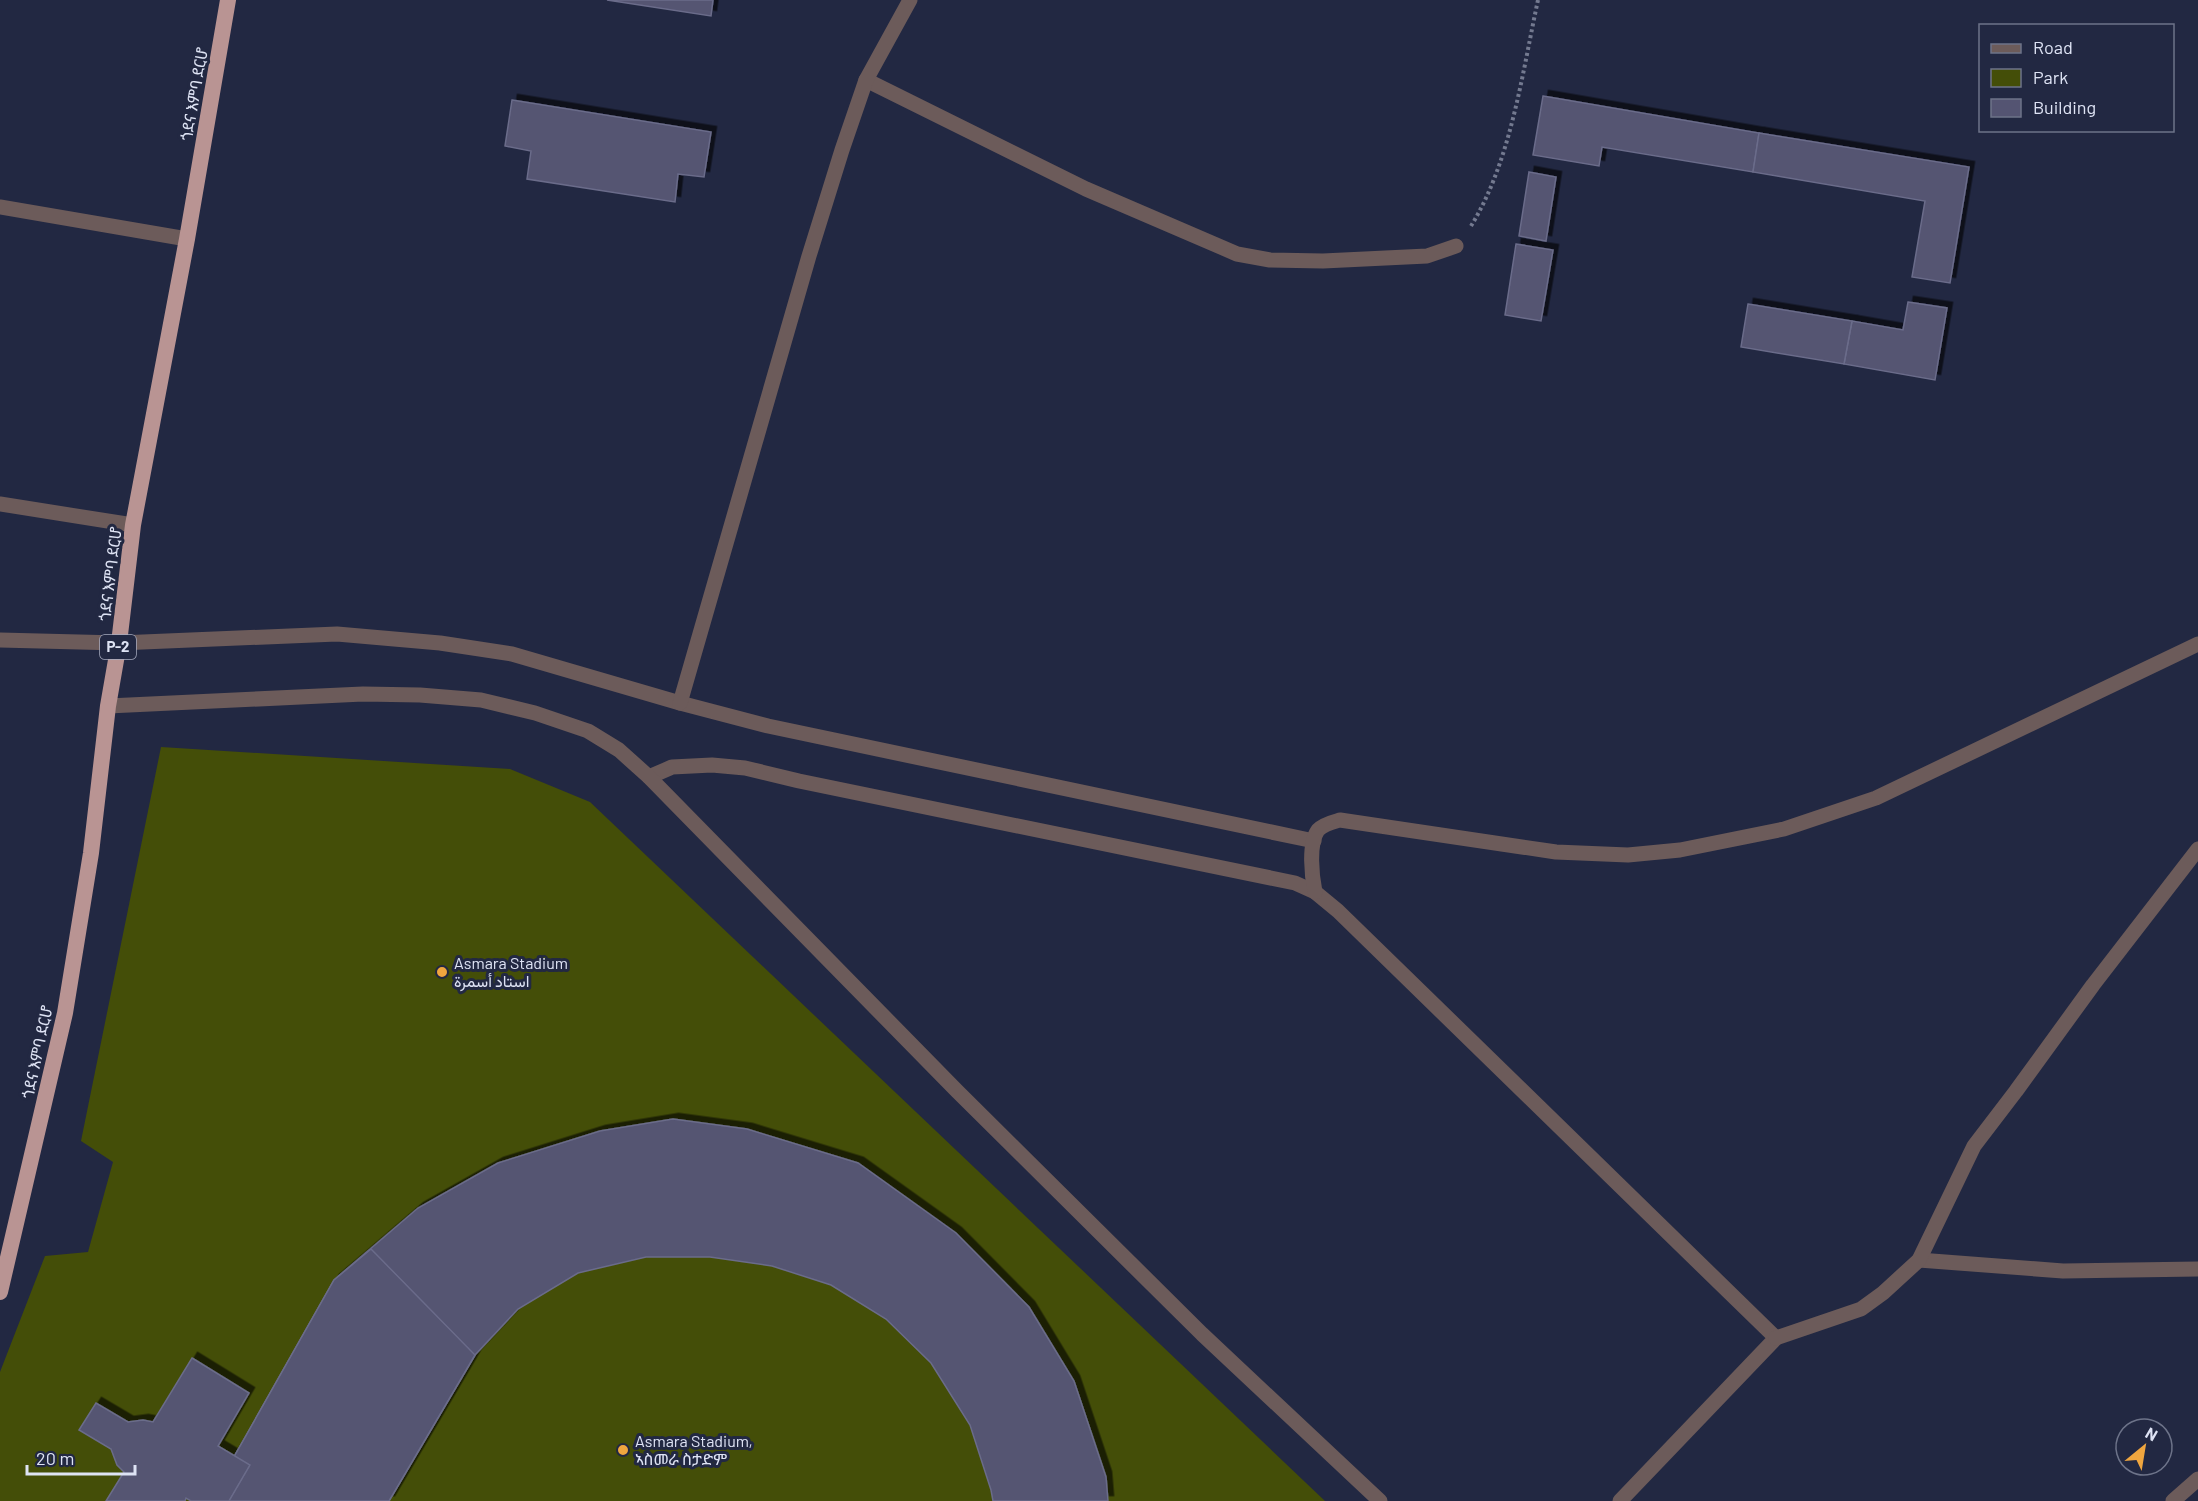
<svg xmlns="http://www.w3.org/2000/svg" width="2198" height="1501" viewBox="0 0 2198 1501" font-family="Barlow,Vazirmatn,'Noto Sans Ethiopic',sans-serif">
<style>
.green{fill:#444e08}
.building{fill:#545472;stroke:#6b6c8a;stroke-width:1.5;filter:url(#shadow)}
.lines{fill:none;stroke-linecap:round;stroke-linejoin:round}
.path{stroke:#747a90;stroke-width:4;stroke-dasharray:3 3;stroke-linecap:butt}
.service{stroke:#6c5b5a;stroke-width:15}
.minor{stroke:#6c5b5a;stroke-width:15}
.tertiary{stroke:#6c5b5a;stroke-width:15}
.trunk{stroke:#b99493;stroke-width:16}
.poi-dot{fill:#f0a63f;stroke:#222842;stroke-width:2}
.labels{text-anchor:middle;stroke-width:6;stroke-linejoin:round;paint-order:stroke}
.shield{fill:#222842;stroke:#a6abbf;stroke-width:1.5}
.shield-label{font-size:15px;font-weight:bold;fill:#dee3f4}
.street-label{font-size:16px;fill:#dee3f4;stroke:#222842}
.poi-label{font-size:16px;fill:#dee3f4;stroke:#222842;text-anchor:start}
</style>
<defs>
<filter id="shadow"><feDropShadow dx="5.5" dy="-5.5" stdDeviation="0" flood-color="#0009"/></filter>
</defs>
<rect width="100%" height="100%" fill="#222842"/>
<polygon class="green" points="161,747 510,769 590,802 1325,1501 0,1501 0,1372 45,1256 88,1252 113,1162 81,1141"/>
<g class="building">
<polygon points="607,0 713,0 711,16"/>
<polygon points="1543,96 1759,133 1753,172 1602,147 1599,166 1533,155"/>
<polygon points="512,100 711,132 704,177 678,174 675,202 527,179 531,151 505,146"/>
<polygon points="1759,133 1969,167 1950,283 1912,277 1925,201 1753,172"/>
<polygon points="1529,172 1556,177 1546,241 1519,236"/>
<polygon points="1516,244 1553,250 1541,321 1505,315"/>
<polygon points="1908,302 1947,308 1935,380 1844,364 1852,321 1903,330"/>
<polygon points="1748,304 1852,321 1844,364 1741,347"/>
<polygon points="673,1119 747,1129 858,1163 956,1233 1029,1307 1074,1381 1106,1477 1108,1501 993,1501 991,1490 970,1425 931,1363 886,1319 831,1285 772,1266 710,1257 646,1257 578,1273 518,1309 475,1355 389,1501 209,1501 334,1280 418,1208 498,1163 600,1131"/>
<polygon points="371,1249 475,1355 389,1501 209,1501 334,1280"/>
<polygon points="192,1358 249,1393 218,1446 250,1465 229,1501 191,1501 186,1498 185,1501 106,1501 124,1472 117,1465 111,1449 79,1430 96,1403 128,1422 143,1420 153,1422"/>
</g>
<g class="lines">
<path class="path" d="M1471,226C1511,161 1522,74 1538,0"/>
<polyline class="service" points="2173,1501 2198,1479"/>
<g class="minor">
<polyline points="866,80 1086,189 1237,254 1270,260 1323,261 1427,256 1456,246"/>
<polyline points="0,207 187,239"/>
<polyline points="0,504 133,525"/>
<polyline points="0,640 119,643 337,634 440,643 512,654 680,703 768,726 1314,841"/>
<polyline points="680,703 809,256 842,150 866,80 910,0"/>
<polyline points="649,777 672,767 712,765 745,768 799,781 1295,883 1315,892 1338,911 1776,1338 1620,1501"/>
<path d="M1315,892C1312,877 1308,844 1318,830C1324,824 1333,822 1340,820L1556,852L1628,855L1680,850L1784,829L1876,798L2198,644"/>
<polyline points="1919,1260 2063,1271 2198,1269"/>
<polyline points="1776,1338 1861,1309 1883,1293 1919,1260 1974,1146 2016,1091 2093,985 2198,849"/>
</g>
<polyline class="tertiary" points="108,706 363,694 420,695 481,700 535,713 588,731 619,750 649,777 957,1091 1202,1334 1380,1501"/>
<polyline class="trunk" points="0,1292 65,1013 91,853 108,706 119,643 133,525 187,239 228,0"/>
</g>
<g class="poi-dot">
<circle cx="442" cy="972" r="6"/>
<circle cx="623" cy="1450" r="6"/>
</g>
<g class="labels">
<rect class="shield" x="100" y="635" width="36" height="24" rx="4.5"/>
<g class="shield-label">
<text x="118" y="652">P-2</text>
</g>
<g class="street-label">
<text transform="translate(194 94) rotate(-80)" y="6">ጎደና እምባ ደርሆ</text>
<text transform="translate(110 574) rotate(-83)" y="6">ጎደና እምባ ደርሆ</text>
<text transform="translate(37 1052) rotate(-78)" y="6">ጎደና እምባ ደርሆ</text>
</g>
<g class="poi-label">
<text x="454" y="969">Asmara Stadium<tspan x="454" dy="18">استاد أسمرة</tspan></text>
<text x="635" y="1447">Asmara Stadium,<tspan x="635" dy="18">ኣስመራ ስታድም</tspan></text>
</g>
</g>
<rect x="1979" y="24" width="195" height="108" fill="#222842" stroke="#6d7389" stroke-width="1.5"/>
<rect x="1991" y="44" width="30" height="9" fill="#6c5b5a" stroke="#6d7389" stroke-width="1.5"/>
<text x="2033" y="54" font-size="18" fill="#dee3f4">Road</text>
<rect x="1991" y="69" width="30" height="18" fill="#444e08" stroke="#6d7389" stroke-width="1.5"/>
<text x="2033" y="84" font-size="18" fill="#dee3f4">Park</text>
<rect x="1991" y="99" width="30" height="18" fill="#545472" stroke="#6d7389" stroke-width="1.5"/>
<text x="2033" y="114" font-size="18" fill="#dee3f4">Building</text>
<g transform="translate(2144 1447) rotate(30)"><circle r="28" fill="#222842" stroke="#6d7389" stroke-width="1.5"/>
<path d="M0-4.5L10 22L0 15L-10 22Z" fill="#f0a63f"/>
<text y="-9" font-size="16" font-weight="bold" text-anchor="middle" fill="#dee3f4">N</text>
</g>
<path d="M27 1465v9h108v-9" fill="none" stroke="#dee3f4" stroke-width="3"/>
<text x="36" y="1465" font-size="18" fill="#dee3f4" stroke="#222842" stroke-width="4.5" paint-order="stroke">20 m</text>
</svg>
